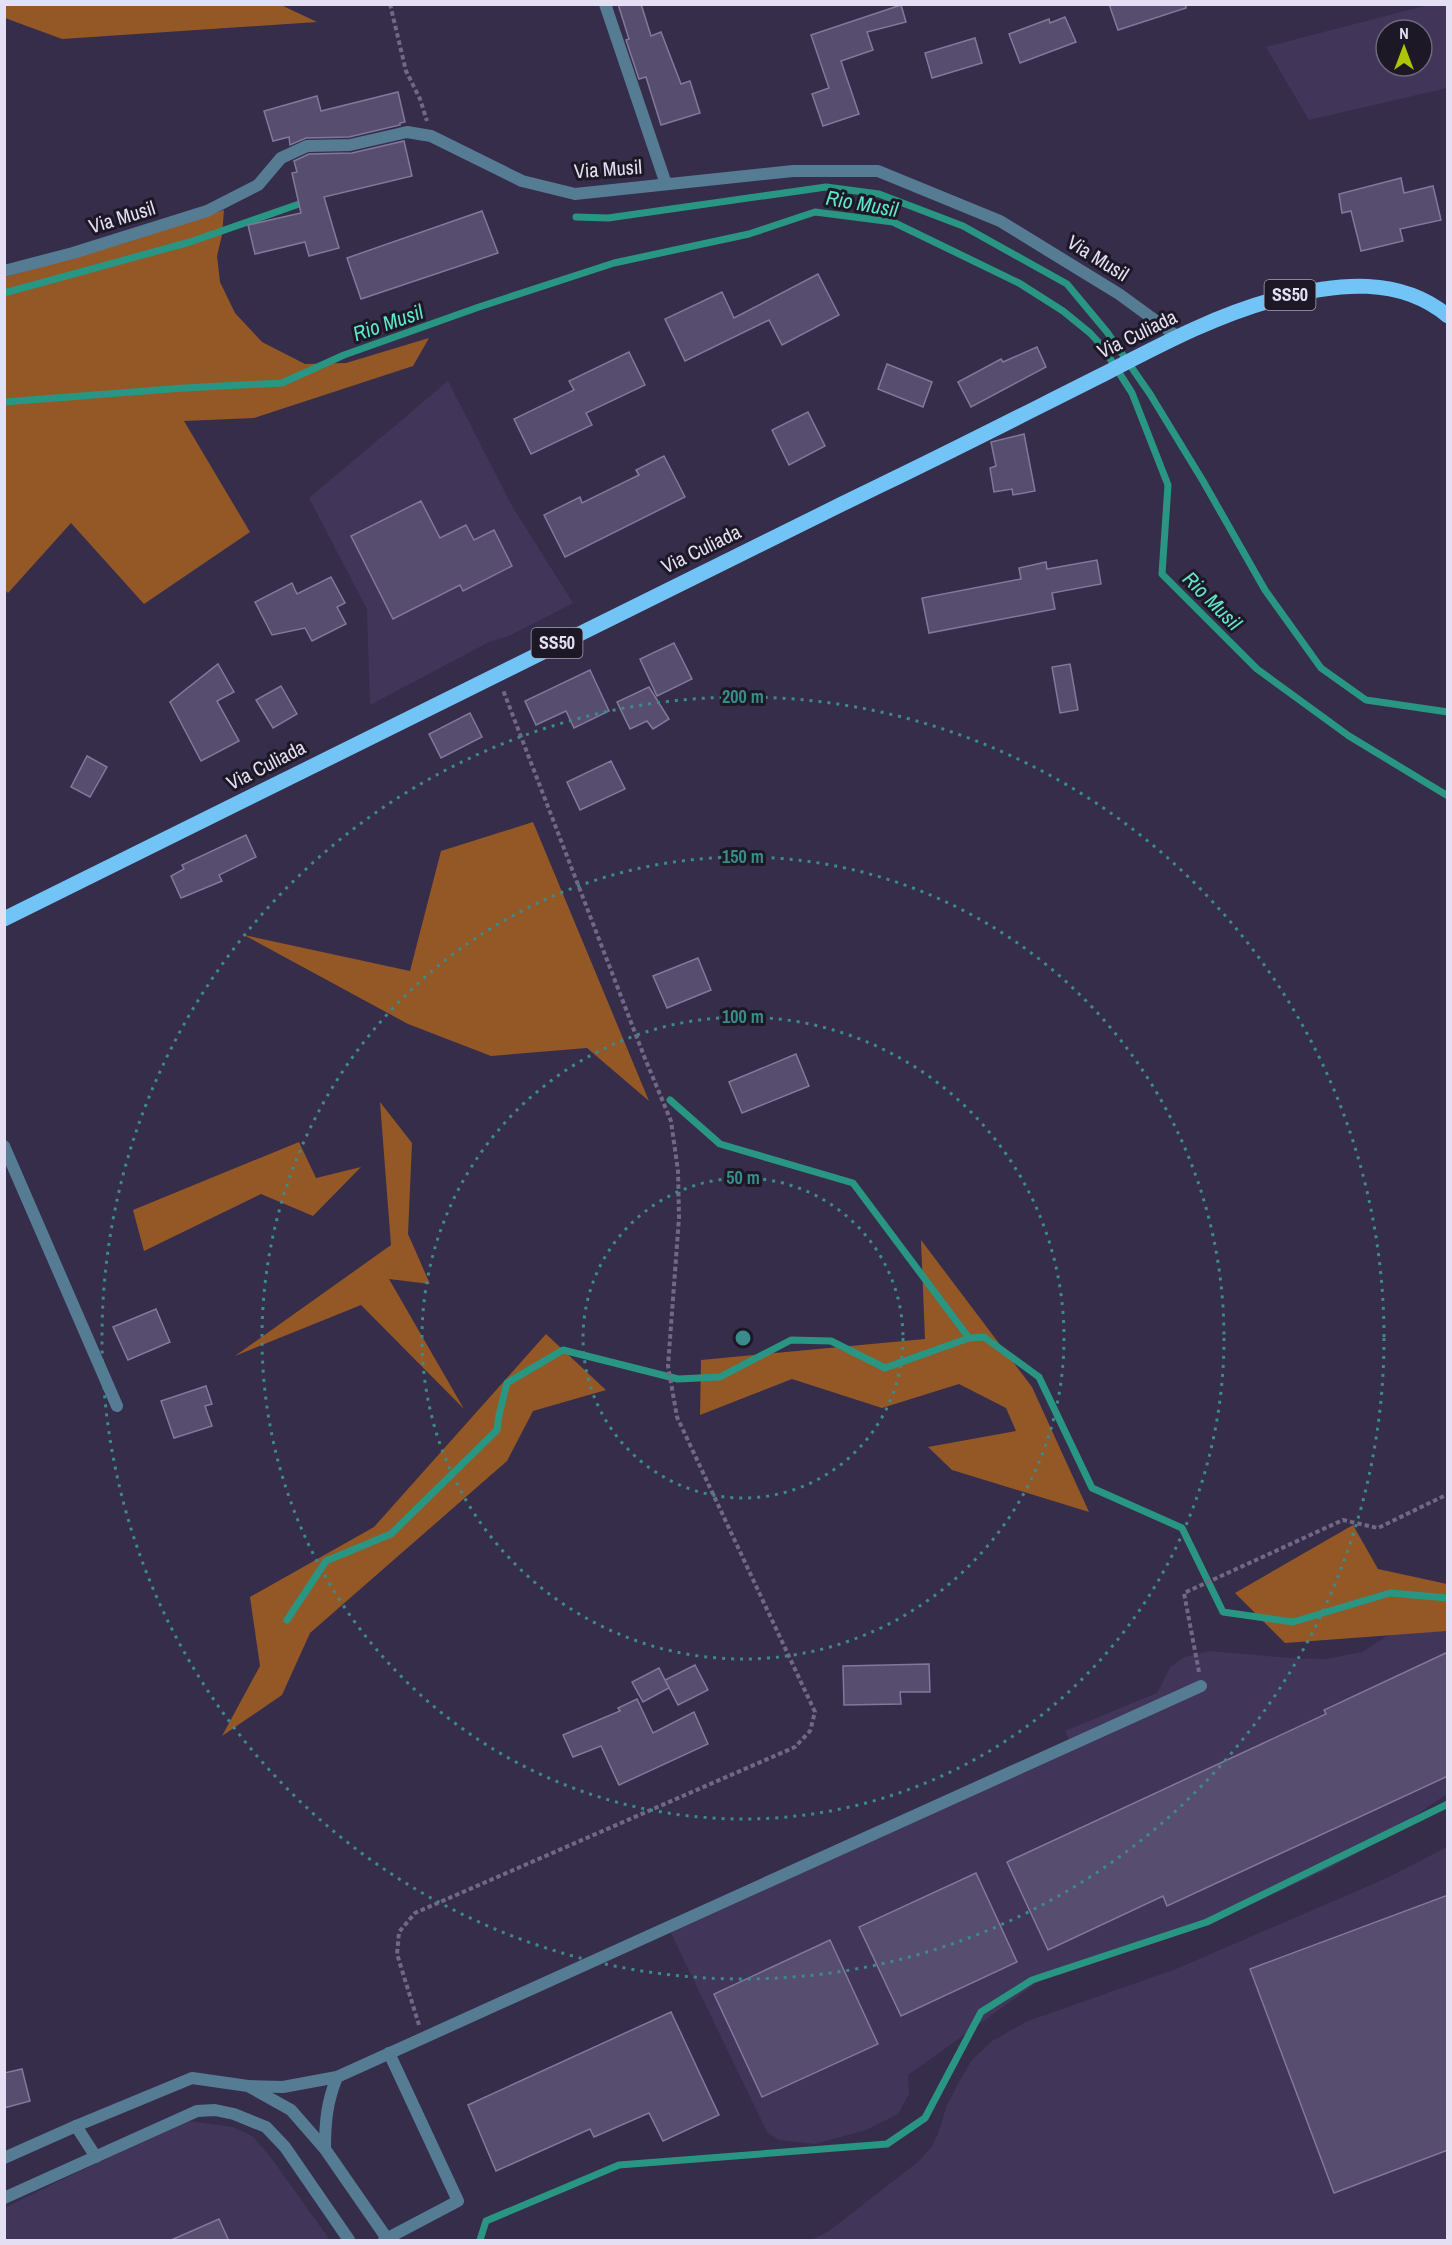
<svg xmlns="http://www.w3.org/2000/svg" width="1452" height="2245" viewBox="0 0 1452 2245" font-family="'Archivo Narrow',sans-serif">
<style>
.built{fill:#41355a;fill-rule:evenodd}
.forest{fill:#935826}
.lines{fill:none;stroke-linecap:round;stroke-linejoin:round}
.stream{stroke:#289682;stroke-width:7}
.building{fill:#574d6f;stroke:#82789c;stroke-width:1.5}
.path{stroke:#706983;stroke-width:4;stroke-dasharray:4.5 3;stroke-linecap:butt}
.service{stroke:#567c94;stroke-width:12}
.minor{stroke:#567c94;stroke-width:12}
.tertiary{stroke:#567c94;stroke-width:12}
.primary{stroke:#73c4f6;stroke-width:15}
.ring{fill:none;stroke:#3a8b89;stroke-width:3;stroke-dasharray:3 6}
.labels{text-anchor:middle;stroke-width:6;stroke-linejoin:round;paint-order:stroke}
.shield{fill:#1c1826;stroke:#a8a3b6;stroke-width:1.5}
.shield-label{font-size:18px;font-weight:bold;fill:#e4dff3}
.street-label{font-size:20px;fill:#e4dff3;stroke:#1c1826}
.water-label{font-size:21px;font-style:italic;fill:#5fe7cc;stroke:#1c1826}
.centre{fill:#3a8b89;stroke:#1c1826;stroke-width:3}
.ring-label{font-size:18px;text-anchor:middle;font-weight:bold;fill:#3a8b89;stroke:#1c1826;stroke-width:6;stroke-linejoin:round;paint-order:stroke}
</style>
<rect width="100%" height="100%" fill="#362d4b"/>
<g class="built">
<path d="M1428,5H1447V88L1309,120L1266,47ZM1386,30H1422V66H1386Z"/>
<polygon points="448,381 512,506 573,603 509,636 489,642 370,705 367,609 309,498"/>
<polygon points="1447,1625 1447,1794 1372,1845 1328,1869 1233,1913 1166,1938 1045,1977 908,2075 909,2094 898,2114 866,2130 815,2144 779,2140 767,2132 669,1929 1072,1746 1065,1731 1157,1693 1171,1666 1185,1657 1209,1651 1290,1658 1326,1659 1362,1652 1386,1637 1412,1626"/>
<polygon points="1447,1847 1447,2240 811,2240 829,2231 919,2161 932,2146 938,2134 947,2105 960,2080 972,2060 992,2041 1028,2021 1176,1969 1387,1878"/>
<polygon points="189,2121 233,2127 252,2136 269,2155 330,2240 5,2240 4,2208 80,2171"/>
</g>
<g class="forest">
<polygon points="4,5 281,5 317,22 62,39 5,18"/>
<polygon points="224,210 222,235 217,256 220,282 235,313 262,342 305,364 346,363 429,338 413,366 254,418 184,421 250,532 144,604 71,523 8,593 5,590 5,277 121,244"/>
<polygon points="533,822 649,1101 587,1048 491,1056 408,1024 244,935 410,971 441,851"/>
<polygon points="380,1102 412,1143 408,1234 430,1284 389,1279 464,1409 361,1305 235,1356 391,1245"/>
<polygon points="299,1142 316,1178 361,1167 313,1216 261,1194 144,1251 133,1210"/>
<polygon points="921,1240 1032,1387 1089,1512 952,1470 928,1447 1016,1431 1006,1408 959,1384 882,1408 792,1379 700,1415 701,1360 925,1339"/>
<polygon points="546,1334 606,1390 533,1411 507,1461 310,1633 282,1695 222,1736 260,1666 250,1597 374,1527"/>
<polygon points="1353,1525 1378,1569 1447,1584 1447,1631 1285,1643 1235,1593"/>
</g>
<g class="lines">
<g class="stream">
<polyline points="576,217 608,218 826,187 879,194 963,226 1067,284 1107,332 1150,394 1203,481 1265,590 1321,668 1366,700 1448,712"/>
<polyline points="4,293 190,242 302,203"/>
<polyline points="4,402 184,388 282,383 344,355 479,307 614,263 749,234 815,212 893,222 1019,283 1063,311 1090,333 1102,346 1132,393 1168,485 1162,574 1257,669 1349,736 1448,796"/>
<polyline points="670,1100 720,1144 853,1183 969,1338"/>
<polyline points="287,1620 326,1561 391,1534 497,1430 499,1415 507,1383 563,1350 678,1379 720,1377 791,1340 831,1341 885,1368 969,1338 984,1337 1039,1377 1092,1488 1182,1528 1223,1612 1293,1622 1390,1593 1448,1598"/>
<polyline points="480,2240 486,2221 619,2165 887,2144 925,2118 981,2012 1032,1980 1207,1922 1448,1804"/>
</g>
</g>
<g class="building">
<polygon points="618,4 641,4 651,36 661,32 681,84 690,81 700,113 661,125 646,77 639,79 626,40 629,39"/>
<polygon points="1109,4 1186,4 1186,8 1118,30"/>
<polygon points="901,5 906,22 867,32 873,50 841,61 859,114 823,126 812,94 829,88 811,35"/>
<polygon points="1065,17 1076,42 1020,63 1009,34 1049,19 1050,23"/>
<polygon points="975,38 982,63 932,78 925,53"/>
<polygon points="398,92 405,122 400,123 400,125 349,137 306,138 290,145 289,137 273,141 264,111 317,96 321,111"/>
<polygon points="404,141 412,176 324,197 339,248 309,256 305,242 255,254 248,225 301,213 292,173 297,172 294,161 309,154 352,153"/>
<polygon points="1401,178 1404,193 1433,186 1441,220 1400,229 1403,241 1361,251 1351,211 1342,213 1339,194"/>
<polygon points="482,211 498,253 361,299 347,258"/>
<polygon points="818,274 839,315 782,345 769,320 685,361 665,319 722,292 734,318"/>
<polygon points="1037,347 1046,367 971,407 958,382 1001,359 1003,362"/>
<polygon points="629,352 645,385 586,413 592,425 531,454 514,419 574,390 569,381"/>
<polygon points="887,364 932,382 923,407 878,389"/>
<polygon points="808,412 825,446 789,465 772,430"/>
<polygon points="1024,434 1035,491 1013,495 1012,489 994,492 990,468 996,466 991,442"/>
<polygon points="664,456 685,497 565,557 544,515 580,497 582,503 639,475 636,470"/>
<polygon points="421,501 440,538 466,525 474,540 494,530 512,566 463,591 460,585 393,619 351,536"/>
<polygon points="1097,560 1101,584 1052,593 1055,609 929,633 922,598 1021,579 1019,568 1046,562 1047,569"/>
<polygon points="331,577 345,603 337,607 346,624 312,641 305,628 272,635 255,602 292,583 297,594"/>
<polygon points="674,643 692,679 657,696 640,659"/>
<polygon points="218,664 234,692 217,701 239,741 201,761 170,702"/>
<polygon points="1070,664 1078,710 1060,713 1052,667"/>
<polygon points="590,670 609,711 574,728 566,711 536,725 525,701"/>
<polygon points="281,686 297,714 273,728 256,700"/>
<polygon points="649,687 669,719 653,729 647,721 630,729 617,702"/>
<polygon points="470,713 482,737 441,758 429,734"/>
<polygon points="87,756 107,767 90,797 71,787"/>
<polygon points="611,761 625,789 580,810 567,782"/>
<polygon points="246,835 256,857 219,875 222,881 181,898 171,876 184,869 182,865"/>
<polygon points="698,958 711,990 667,1008 653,976"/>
<polygon points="796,1054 809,1086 742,1113 729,1082"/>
<polygon points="156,1309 170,1342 128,1360 113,1327"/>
<polygon points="206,1386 212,1404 205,1406 212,1426 174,1438 161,1401"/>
<polygon points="1448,1652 1448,1776 1167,1906 1163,1896 1048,1950 1007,1862 1326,1714 1324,1710"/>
<polygon points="929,1664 930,1692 900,1692 901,1704 844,1705 843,1666"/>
<polygon points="695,1665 708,1690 678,1705 665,1680"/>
<polygon points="659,1668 669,1688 643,1702 632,1682"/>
<polygon points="637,1699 653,1733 694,1712 708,1744 619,1785 601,1746 573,1757 563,1735 620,1711 618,1708"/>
<polygon points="976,1873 1017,1962 901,2016 859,1927"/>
<polygon points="1448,1895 1448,2150 1334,2193 1250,1969"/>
<polygon points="830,1940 878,2044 762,2097 714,1994"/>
<polygon points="671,2012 719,2115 663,2141 649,2113 594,2137 590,2129 496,2171 468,2105"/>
<polygon points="22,2069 30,2101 4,2108 4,2073"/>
<polygon points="219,2219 229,2241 169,2241"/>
</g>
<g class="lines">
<g class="path">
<polyline points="390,4 406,71 420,99 427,121"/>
<polyline points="1199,1672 1184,1593 1343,1520 1378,1528 1448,1494"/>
<polyline points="419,2025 397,1954 399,1932 415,1913 795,1747 810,1731 815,1712 677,1417 668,1366 679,1218 678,1171 671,1121 644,1056 503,690"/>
</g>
<g class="service">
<polyline points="76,2126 96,2157"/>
<polyline points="384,2240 458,2201 389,2053"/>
</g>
<g class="minor">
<polyline points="605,4 666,184"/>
<polyline points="4,271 73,253 207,211 258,185 281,158 307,146 350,145 407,132 431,136 522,181 575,194 793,171 878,171 1000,221 1119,294 1178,337"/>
<polyline points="4,1146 117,1406"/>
<polyline points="337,2077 1201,1686"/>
<path d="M248,2086L283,2087L337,2077C327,2102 325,2121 325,2149"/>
</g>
<g class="tertiary">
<polyline points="4,2158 76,2126 192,2078 248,2086 291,2110 325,2149 388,2240"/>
<polyline points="4,2198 197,2111 215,2110 234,2114 266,2127 285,2147 349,2240"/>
</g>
<path class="primary" d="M4,919C296,773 588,628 881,485C956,449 1030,411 1104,374C1160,345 1218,314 1280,298C1337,283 1400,276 1448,316"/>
</g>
<g class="ring">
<circle cx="743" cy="1338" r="160"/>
<circle cx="743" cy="1338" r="321"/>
<circle cx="743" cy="1338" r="481"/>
<circle cx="743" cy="1338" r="641"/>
</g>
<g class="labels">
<g class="shield">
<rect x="1264.5" y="280" width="51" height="30" rx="4.5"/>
<rect x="531.5" y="628" width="51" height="30" rx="4.5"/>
</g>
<g class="shield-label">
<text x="1290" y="301">SS50</text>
<text x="557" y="649">SS50</text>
</g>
<g class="street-label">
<text transform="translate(608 169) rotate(-4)" y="7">Via Musil</text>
<text transform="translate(122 217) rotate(-17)" y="7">Via Musil</text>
<text transform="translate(1098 258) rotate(32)" y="7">Via Musil</text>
<text transform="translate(1137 334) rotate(-26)" y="7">Via Culiada</text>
<text transform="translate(701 549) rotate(-26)" y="7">Via Culiada</text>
<text transform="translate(266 765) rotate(-27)" y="7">Via Culiada</text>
</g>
<g class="water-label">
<text transform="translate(862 204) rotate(10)" y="7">Rio Musil</text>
<text transform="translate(388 323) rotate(-19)" y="7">Rio Musil</text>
<text transform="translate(1212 601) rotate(45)" y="7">Rio Musil</text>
</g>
</g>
<circle cx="743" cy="1338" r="9" class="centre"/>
<g class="ring-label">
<text x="743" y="703">200 m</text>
<text x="743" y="863">150 m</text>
<text x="743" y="1023">100 m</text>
<text x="743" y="1184">50 m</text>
</g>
<rect width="1452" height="2245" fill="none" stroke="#e4dff3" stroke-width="12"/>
<g transform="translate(1404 48)"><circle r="28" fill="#1c1826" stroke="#6c6878" stroke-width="1.5"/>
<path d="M0-4.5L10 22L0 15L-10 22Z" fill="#afc508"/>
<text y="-9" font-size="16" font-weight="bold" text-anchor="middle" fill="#e4dff3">N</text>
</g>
</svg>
